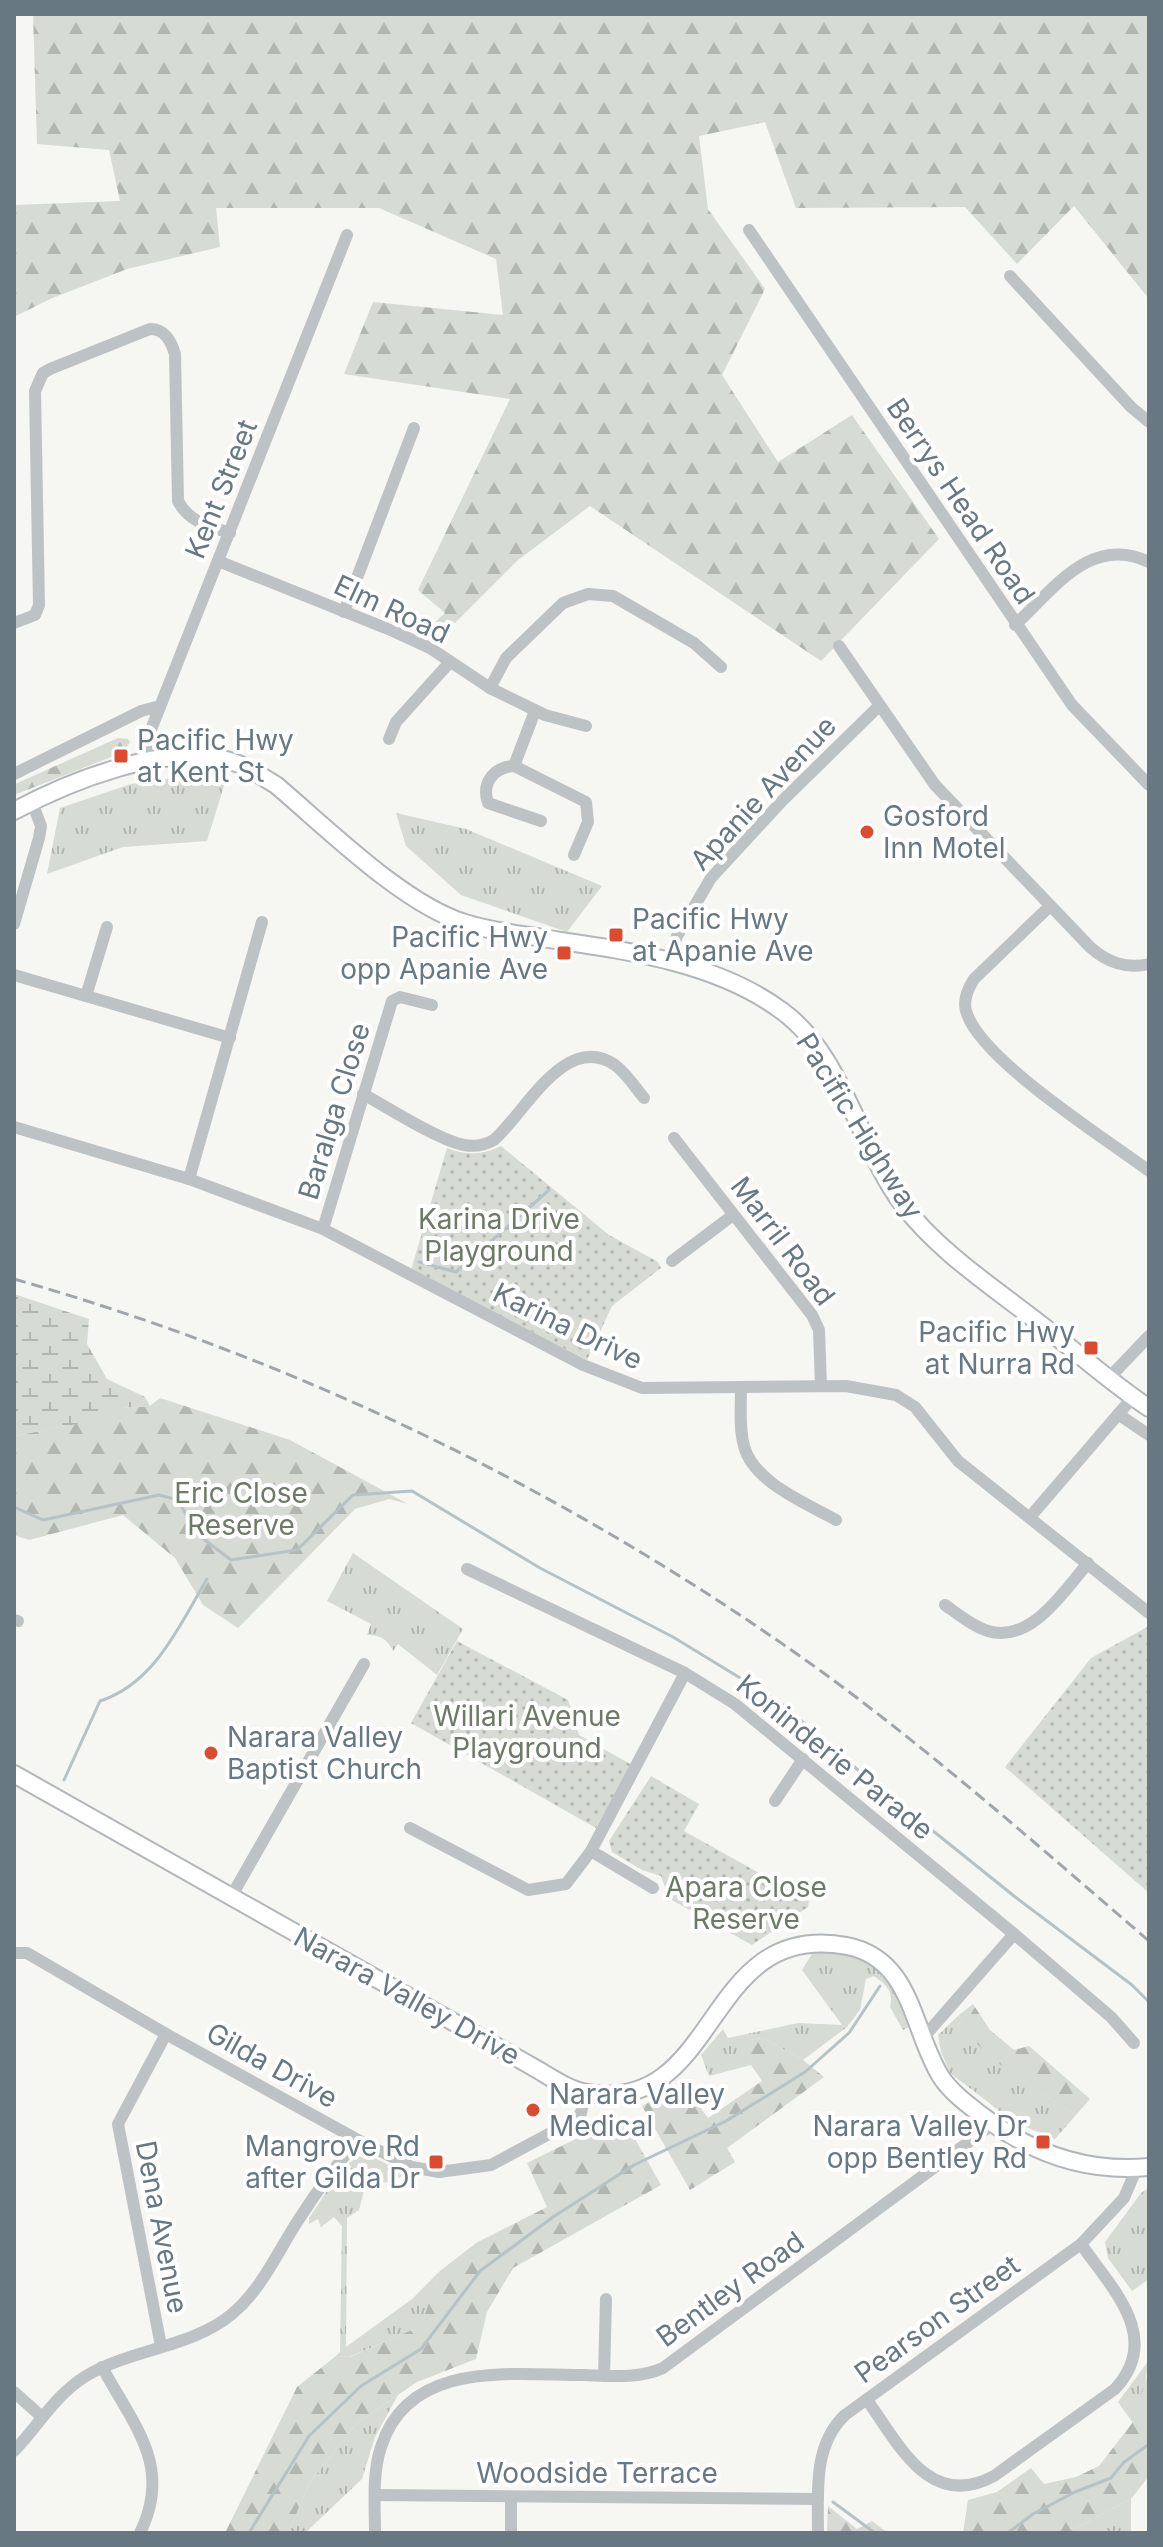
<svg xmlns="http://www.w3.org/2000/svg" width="1163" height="2547" viewBox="0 0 1163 2547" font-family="Inter,sans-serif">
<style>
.grass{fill:url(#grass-tufts)}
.forest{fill:url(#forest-firs)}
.wetland{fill:url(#wetland-marsh)}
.park{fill:url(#park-dots)}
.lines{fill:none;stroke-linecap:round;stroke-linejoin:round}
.stream{stroke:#b5c2c6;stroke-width:3}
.major-casing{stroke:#b1b6ba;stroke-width:20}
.minor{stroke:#bdc2c5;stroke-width:12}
.major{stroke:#fff;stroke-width:16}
.rail{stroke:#9fa6ab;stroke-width:3;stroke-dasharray:12 6;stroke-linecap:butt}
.poi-dot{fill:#db4b2f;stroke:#fff;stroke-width:3}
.labels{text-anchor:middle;stroke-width:8;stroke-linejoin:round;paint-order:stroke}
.street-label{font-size:28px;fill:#677883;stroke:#fff}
.poi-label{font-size:28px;fill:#677883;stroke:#fff;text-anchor:start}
.park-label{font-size:28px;fill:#6b7b65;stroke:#fff}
</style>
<defs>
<pattern id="grass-tufts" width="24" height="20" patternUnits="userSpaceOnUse" patternTransform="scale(2)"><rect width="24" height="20" fill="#d6dbd3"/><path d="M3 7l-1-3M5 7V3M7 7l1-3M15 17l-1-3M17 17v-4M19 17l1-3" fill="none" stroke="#b1b6b1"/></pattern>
<pattern id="forest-firs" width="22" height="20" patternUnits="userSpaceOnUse" patternTransform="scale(2)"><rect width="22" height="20" fill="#d6dbd3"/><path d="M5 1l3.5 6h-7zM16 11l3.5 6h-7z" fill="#b1b6b1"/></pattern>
<pattern id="wetland-marsh" width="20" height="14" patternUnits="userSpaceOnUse" patternTransform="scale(2)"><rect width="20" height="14" fill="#d6dbd3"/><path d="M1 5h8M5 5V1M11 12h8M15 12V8" fill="none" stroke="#b1b6b1"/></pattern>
<pattern id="park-dots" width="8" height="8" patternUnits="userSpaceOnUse" patternTransform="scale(2)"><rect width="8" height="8" fill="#d6dbd3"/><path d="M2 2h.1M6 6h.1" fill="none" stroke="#b1b6b1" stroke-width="1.8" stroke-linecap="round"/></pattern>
</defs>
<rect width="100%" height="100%" fill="#f6f6f3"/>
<g class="grass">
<polygon points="197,775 211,775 226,779 207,841 123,847 47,874 60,808 131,784"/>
<polygon points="396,813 466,829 602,886 567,932 461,895 406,846"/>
<path d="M353,1553L463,1629L437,1675L398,1644L393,1651C387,1639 381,1635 367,1635L371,1624L327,1601Z"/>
<path d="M813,1952C873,1954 891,1972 909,2027L903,2030L890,2007C894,1991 886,1985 874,1976L866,1979L860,2010L847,2027L803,2060L763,2038L749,2040L751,2065L709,2076L701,2055L723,2029L728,2038L798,2023L842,2025L802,1970Z"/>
<path d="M959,2015C967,2051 1045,2094 1076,2115L1055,2139L1014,2122L950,2073L941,2052L938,2035Z"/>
<polygon points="358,2157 373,2157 406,2174 392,2182 366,2183 359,2210 347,2218 346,2347 412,2299 440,2271 422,2326 349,2357 336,2356 340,2352 342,2226 334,2217 321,2227 318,2219 309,2224 309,2218 343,2167"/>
<polygon points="1149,2188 1149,2279 1132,2291 1108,2258 1105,2242 1141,2193"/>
<polygon points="1149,2360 1144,2389 1133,2423 1118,2402"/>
<polygon points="398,2395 375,2437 362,2479 305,2533 288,2533 310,2482 357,2423"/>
<polygon points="1131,2499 1131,2533 1066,2533"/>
</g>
<g class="forest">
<polygon points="33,14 1149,14 1149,299 1074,206 1017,264 965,207 796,208 765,122 699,136 708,209 765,289 722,375 778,462 852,415 939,539 821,661 590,506 518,560 446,632 431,626 445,613 418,590 510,399 344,374 373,302 503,315 496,259 379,208 216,208 220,247 127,269 50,299 14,317 14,205 120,201 109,150 37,144"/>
<polygon points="118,738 128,739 130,742 124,752 14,795 15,784"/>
<polygon points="160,1398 290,1440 408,1504 389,1499 355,1509 238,1628 203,1605 175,1558 123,1515 29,1540 14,1535 14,1436 96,1420 122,1408 150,1406"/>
<path d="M973,2004L990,2030L1014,2050L1029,2046L1090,2099L1076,2115C1045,2094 966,2051 959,2015Z"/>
<polygon points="763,2038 803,2060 824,2077 727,2148 735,2162 690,2190 642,2106 683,2084 708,2118 762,2081 751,2065 748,2040"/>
<polygon points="622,2116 661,2185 513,2268 487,2312 476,2359 417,2382 357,2423 310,2482 288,2533 225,2533 297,2387 336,2356 350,2357 421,2326 440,2271 476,2243 547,2207 527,2163"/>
<polygon points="1149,2370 1149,2476 1131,2499 1066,2533 963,2533 968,2500 997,2492 1031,2468 1044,2484 1076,2477 1099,2466 1133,2422"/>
<polygon points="828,2506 857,2529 872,2521 888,2533 827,2533"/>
</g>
<polygon class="wetland" points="14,1294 89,1319 87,1344 107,1379 145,1397 150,1406 122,1408 103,1419 14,1436"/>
<g class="park">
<path d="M501,1146L609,1235L658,1262L661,1268L612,1306L587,1360L411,1270L447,1148C467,1156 482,1155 501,1146Z"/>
<polygon points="1149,1626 1149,1893 1005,1767 1091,1658"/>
<polygon points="457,1641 568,1700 579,1735 632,1765 596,1828 411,1723"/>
<polygon points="651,1776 699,1804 684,1831 809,1901 808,1907 752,1945 663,1895 665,1887 661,1876 642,1870 612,1852 609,1841"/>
</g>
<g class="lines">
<g class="stream">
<polyline points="419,1262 456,1272 549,1190"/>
<polyline points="14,1507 43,1520 159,1495 178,1500 197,1534 231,1560 297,1550 353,1495 412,1491 540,1568 673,1637 778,1701 866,1777 1014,1896 1132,1985 1149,2002"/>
<path d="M64,1780L100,1701C155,1683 179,1626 207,1579"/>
<polyline points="833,2502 875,2533"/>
<polyline points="249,2533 309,2436 361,2386 421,2349 480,2271 553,2217 634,2165 726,2121 805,2072 849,2033 880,1986"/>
<polyline points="1008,2533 1033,2514 1075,2492 1111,2478 1123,2463 1149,2444"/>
</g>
<defs>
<g id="major">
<path d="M14,811C70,781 162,744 226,760C244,764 261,776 276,785C327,828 403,904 465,923C490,931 517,934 542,938C622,950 715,961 782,1011C843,1055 859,1147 903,1205C939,1252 993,1287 1039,1323C1076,1351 1111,1383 1149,1408"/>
<path d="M14,1774L533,2067C549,2076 568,2090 587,2093C722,2115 702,1919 847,1946C913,1959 912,2031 941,2077C951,2092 966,2103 980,2114C1030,2153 1086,2173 1149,2167"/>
</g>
</defs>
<use href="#major" class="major-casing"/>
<g class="minor">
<polyline points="749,230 1072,705 1149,785"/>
<polyline points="1010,276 1131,407 1149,422"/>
<polyline points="218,561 393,631 430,648 490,688 545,715 586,726"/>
<polyline points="344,612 414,428"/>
<path d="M14,623L35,615L39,605L35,391L43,373L50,369L150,329C165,329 171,341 175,354L178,501C189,522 208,526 230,533"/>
<path d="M1015,625C1054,589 1091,534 1149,562"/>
<path d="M839,646L935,785L1090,947C1108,963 1126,969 1149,964"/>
<polyline points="490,688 506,658 563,603 588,594 613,596 694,643 721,667"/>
<path d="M535,711L514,766C494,767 481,783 488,803L541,821"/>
<polyline points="389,739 396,722 450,662"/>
<polyline points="147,761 146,747 150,732 347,235"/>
<polyline points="514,766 586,802 588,822 574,855"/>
<polyline points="14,774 141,711 160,706"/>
<path d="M1050,906L974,979C967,990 962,1002 967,1014C984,1062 1105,1138 1149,1171"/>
<polyline points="14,924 39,838 41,826 32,802"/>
<polyline points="668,961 677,936 711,878 782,801 879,706"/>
<polyline points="14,975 230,1038"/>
<polyline points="86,996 107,927"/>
<path d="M363,1094C387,1107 440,1141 464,1145C475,1147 485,1145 494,1140C525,1113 565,1031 615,1065C626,1073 635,1087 644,1098"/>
<polyline points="14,1127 189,1179 323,1229 583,1365 642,1388 846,1386 896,1395 915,1407 958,1461 1149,1613"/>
<polyline points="674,1138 812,1315 819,1330 821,1386"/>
<polyline points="189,1179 262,922"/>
<polyline points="323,1229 392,1001 400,997 432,1005"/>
<polyline points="672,1261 733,1215"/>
<polyline points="1109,1378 1149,1336"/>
<path d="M741,1389C741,1407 739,1428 744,1446C753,1482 806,1503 836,1520"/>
<polyline points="1118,1414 1149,1435"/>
<polyline points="1030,1517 1133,1397"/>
<polyline points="467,1569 685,1673 735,1704 1014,1934 1111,2017 1134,2043"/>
<path d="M945,1605C958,1614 972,1626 988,1631C1031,1644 1065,1590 1088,1563"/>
<polyline points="14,1620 18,1621"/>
<polyline points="775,1801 803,1759"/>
<polyline points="410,1828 528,1890 566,1884 591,1851 685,1673"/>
<polyline points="591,1851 653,1888"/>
<polyline points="231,1897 364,1664"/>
<polyline points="14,1953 27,1953 166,2034 358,2140 412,2167 439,2172 491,2165 575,2120 581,2113 585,2093"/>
<polyline points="923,2038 1014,1934"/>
<polyline points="161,2346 118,2124 166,2034"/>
<path d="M102,2367C134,2426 173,2466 140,2533"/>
<polyline points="604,2376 606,2299"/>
<polyline points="14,2392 42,2417"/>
<path d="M867,2400C899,2444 929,2511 994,2476L1115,2389C1163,2337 1112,2289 1081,2244"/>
<path d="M14,2451C38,2426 55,2395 86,2376C131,2349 193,2347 232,2314C262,2289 278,2251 299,2219C317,2191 336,2165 358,2140"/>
<polyline points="375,2495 818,2499"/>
<path d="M375,2533C375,2505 372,2474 381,2447C409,2359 513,2375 584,2375C611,2376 639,2379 663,2368L993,2124"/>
<polyline points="511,2533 511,2497"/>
<path d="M818,2533C818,2492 813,2445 845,2415L1081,2244L1124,2198L1133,2177V2168"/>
</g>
<use href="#major" class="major"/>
<path class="rail" d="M14,1279C305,1362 580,1497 825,1674C938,1757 1043,1850 1149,1941"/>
</g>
<g class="poi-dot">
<rect x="113" y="748" width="16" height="16" rx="4"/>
<circle cx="867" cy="832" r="8"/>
<rect x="608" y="927" width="16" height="16" rx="4"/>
<rect x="556" y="945" width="16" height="16" rx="4"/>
<rect x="1083" y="1340" width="16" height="16" rx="4"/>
<circle cx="211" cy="1753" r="8"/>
<circle cx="533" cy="2110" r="8"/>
<rect x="1035" y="2134" width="16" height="16" rx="4"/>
<rect x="428" y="2154" width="16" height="16" rx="4"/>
</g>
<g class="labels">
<g class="street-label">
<text transform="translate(221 489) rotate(-68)" y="10">Kent Street</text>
<text transform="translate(961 501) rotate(56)" y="10">Berrys Head Road</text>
<text transform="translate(392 609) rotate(25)" y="10">Elm Road</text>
<text transform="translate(763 793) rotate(-47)" y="10">Apanie Avenue</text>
<text transform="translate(334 1111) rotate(-73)" y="10">Baralga Close</text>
<text transform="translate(860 1126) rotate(58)" y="10">Pacific Highway</text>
<text transform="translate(783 1241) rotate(53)" y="10">Marril Road</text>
<text transform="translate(568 1326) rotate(26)" y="10">Karina Drive</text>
<text transform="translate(835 1757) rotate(39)" y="10">Koninderie Parade</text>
<text transform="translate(407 1996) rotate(29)" y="10">Narara Valley Drive</text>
<text transform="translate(272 2065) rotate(29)" y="10">Gilda Drive</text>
<text transform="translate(162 2227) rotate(79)" y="10">Dena Avenue</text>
<text transform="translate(730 2289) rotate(-36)" y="10">Bentley Road</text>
<text transform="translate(937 2319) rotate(-36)" y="10">Pearson Street</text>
<text x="597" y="2483">Woodside Terrace</text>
</g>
<g class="poi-label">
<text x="137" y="750">Pacific Hwy<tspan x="137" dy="32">at Kent St</tspan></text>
<text x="883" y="826">Gosford<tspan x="883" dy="32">Inn Motel</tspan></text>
<text x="632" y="929">Pacific Hwy<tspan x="632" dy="32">at Apanie Ave</tspan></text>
<text x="548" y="947" text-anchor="end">Pacific Hwy<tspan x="548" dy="32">opp Apanie Ave</tspan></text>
<text x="1075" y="1342" text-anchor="end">Pacific Hwy<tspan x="1075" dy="32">at Nurra Rd</tspan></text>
<text x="227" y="1747">Narara Valley<tspan x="227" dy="32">Baptist Church</tspan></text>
<text x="549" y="2104">Narara Valley<tspan x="549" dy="32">Medical</tspan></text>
<text x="1027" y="2136" text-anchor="end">Narara Valley Dr<tspan x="1027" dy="32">opp Bentley Rd</tspan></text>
<text x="420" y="2156" text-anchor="end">Mangrove Rd<tspan x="420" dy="32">after Gilda Dr</tspan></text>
</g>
<g class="park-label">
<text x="499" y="1229">Karina Drive<tspan x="499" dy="32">Playground</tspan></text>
<text x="241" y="1503">Eric Close<tspan x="241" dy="32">Reserve</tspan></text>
<text x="527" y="1726">Willari Avenue<tspan x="527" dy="32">Playground</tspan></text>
<text x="746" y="1897">Apara Close<tspan x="746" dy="32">Reserve</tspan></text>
</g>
</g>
<rect width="1163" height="2547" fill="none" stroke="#677883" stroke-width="32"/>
</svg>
